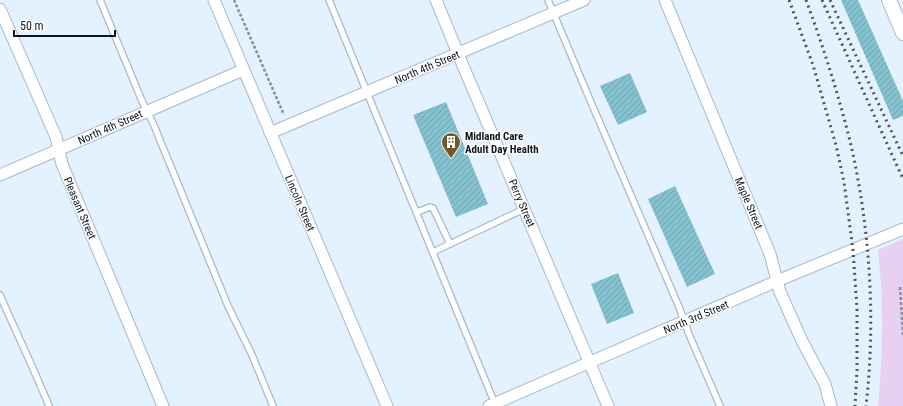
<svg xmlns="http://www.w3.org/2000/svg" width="903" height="406" viewBox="0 0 903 406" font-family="'Roboto Condensed',sans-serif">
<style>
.park{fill:#e7d0f1}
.building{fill:url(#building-hatch)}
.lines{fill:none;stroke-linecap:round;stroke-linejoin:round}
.service-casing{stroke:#a5b9ce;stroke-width:8}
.minor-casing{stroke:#a5b9ce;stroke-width:13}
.tertiary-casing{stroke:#a5b9ce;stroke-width:16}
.path{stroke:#87919c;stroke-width:2.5;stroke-dasharray:3 2;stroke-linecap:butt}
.service{stroke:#fff;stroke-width:5.5}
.minor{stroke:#fff;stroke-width:11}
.tertiary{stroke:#fff;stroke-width:14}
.rail{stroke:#4c555e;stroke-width:3;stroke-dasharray:2 4;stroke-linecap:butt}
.labels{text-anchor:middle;stroke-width:3;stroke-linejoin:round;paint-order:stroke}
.street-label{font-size:11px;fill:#0f161e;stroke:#fff}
.poi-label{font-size:11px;font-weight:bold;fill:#0f161e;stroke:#fff;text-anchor:start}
</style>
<defs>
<pattern id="building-hatch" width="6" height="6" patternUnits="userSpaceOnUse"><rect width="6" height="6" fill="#85c0cf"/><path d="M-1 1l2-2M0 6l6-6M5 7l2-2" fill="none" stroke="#72a4b1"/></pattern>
</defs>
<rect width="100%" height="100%" fill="#e4f1fe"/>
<path class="park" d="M903,239V406H878C883,355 884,301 878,250Z"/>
<g class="building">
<polygon points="841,0 858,0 903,101 903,116 893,120"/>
<polygon points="630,73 647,112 618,125 600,86"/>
<polygon points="446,102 488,204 456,217 413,115"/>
<polygon points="675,186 715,274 687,287 648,199"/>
<polygon points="618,273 634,313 607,324 591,284"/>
</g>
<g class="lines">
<defs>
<g id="service">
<polyline points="100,0 142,101 153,123 228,306 252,355 273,406"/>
<polyline points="329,0 495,404"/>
<polyline points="548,0 587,93 679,307 688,332 720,406"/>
<polyline points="417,212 430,207 433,208 450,244"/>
<polyline points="433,252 524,209"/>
<path d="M0,295C16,332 34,369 49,406"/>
</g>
<g id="minor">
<polyline points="214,0 387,406"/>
<polyline points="436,0 461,61 608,406"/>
<polyline points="665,0 770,254 780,292 802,341 825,384 831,406"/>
<polyline points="0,9 56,137 62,164 163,406"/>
<polyline points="270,133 584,0"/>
<polyline points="0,175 243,70"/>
<polyline points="489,406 777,281 903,229"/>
</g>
<polyline id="tertiary" points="889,0 903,33"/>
</defs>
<use href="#service" class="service-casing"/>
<use href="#minor" class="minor-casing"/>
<use href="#tertiary" class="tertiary-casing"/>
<g class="path">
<polyline points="234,0 284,115"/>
<polyline points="900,287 903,335"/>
</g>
<use href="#service" class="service"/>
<use href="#minor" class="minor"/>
<use href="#tertiary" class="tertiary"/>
<g class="rail">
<polyline points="789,0 813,65 836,145 844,182 853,250 857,309 857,370 855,406"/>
<path d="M806,0C823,46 838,93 850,141C870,226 876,320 866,406"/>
<polyline points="822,0 903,179"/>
<polyline points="830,0 903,156"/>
</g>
</g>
<defs>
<symbol id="building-pin" viewBox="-11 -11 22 30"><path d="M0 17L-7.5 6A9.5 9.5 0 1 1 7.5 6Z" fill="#715829" stroke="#fff"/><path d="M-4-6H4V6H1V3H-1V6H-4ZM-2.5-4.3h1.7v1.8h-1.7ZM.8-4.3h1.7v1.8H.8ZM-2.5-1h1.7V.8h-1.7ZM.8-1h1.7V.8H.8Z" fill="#fff"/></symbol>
</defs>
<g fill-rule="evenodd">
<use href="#building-pin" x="440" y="131" width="22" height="30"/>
</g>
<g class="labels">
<g class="street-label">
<text transform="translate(427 67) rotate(-23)" y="4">North 4th Street</text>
<text transform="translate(110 127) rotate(-24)" y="4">North 4th Street</text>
<text transform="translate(300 203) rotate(67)" y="4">Lincoln Street</text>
<text transform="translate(522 203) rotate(67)" y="4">Perry Street</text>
<text transform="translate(749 203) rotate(67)" y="4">Maple Street</text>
<text transform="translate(80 208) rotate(67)" y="4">Pleasant Street</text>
<text transform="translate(696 317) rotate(-23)" y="4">North 3rd Street</text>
</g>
<g class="poi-label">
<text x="465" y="140">Midland Care<tspan x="465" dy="13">Adult Day Health</tspan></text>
</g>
</g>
<path d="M14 30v6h101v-6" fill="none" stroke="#0f161e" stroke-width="2"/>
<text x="20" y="30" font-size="12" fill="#0f161e" stroke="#ffffff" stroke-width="3" paint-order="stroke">50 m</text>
</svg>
